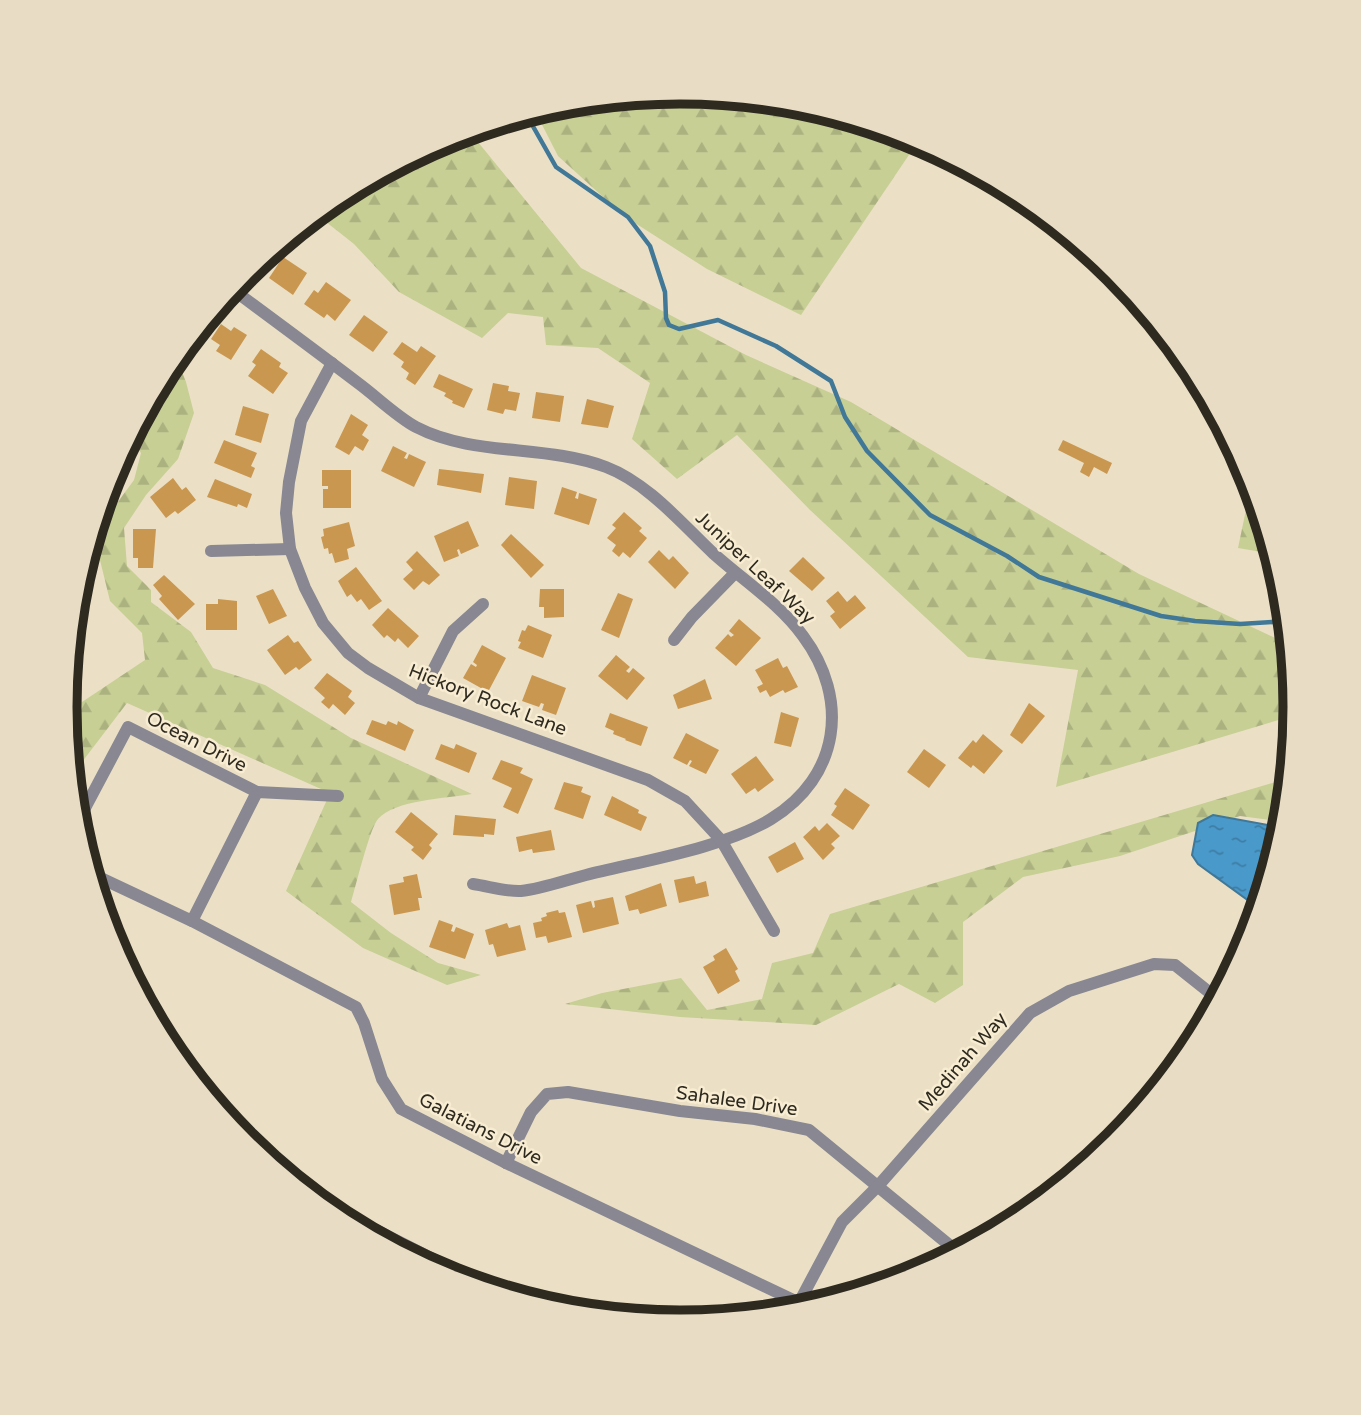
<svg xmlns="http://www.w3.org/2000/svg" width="1361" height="1415" viewBox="0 0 1361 1415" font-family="'Varela Round',sans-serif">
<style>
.forest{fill:url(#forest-firs)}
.water{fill:url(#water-ripples);stroke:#417897;stroke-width:2}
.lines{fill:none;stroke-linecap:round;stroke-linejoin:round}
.stream{stroke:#417897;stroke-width:4.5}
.building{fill:#ca9750}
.minor{stroke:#888792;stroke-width:12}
.labels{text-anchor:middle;stroke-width:5;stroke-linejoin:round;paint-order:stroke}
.street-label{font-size:19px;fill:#2e2a20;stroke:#f8edd2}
.rim{fill:none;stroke:#2e2a20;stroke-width:9}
</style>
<defs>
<pattern id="forest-firs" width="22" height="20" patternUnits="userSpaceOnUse" patternTransform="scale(1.75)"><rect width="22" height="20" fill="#c7cf95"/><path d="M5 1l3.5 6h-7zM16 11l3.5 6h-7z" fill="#abb280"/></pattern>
<pattern id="water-ripples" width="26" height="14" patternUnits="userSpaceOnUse" patternTransform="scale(1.75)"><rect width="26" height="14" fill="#4999ca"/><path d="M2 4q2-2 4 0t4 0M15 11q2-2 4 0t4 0" fill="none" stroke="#3d7da4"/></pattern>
</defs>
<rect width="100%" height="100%" fill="#ebe0c5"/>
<g class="forest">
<polygon points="681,92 801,104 919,140 801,315 707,269 624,216 558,156 535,111 561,104"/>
<polygon points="469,131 581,268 746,355 851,402 1139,574 1290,645 1296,711 1282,719 1056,787 1078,670 968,657 810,510 737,435 677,479 632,439 650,383 598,348 546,345 543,317 508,313 482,338 399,292 354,244 316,214 339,195 445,138"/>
<path d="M176,357L186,382L194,413L178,459L146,495L124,528L127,566L151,590V602L191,632L213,668L265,685L351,738L472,794C448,798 394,800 378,819C369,830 356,886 351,902L391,933L438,963L481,975L447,985L363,948L286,891L330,793L127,703L82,762L69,755L65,708L79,704L145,660L142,633L110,601L98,552L114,507L134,480L141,453L130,437L169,365Z"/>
<polygon points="1252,481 1274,554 1238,548"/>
<polygon points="1289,778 1285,822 1240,816 1120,856 1023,877 963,922 963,985 935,1003 899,984 816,1025 680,1017 565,1004 602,993 681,978 707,1010 762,999 772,963 813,953 830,914"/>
</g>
<polygon class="water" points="1213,815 1284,828 1260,909 1198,864 1192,855 1198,823"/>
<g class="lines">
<polyline class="stream" points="526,114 556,167 628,217 650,246 665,292 666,318 669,325 679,329 718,320 776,346 831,381 845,417 867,451 930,515 1007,556 1039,577 1161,616 1195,621 1240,624 1288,621"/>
</g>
<g class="building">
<polygon points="283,257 307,273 293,295 269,278"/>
<polygon points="326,282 351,300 335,321 327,314 324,318 304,304 314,290 318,293"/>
<polygon points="364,315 388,332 373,352 349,335"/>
<polygon points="221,324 231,331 234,327 247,335 231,360 216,351 220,345 211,339"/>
<polygon points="402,342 417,352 421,346 436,356 415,385 406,379 409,373 401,367 404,362 393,354"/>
<polygon points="261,349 281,363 279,367 288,373 273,394 248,376 256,365 252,362"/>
<polygon points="439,374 473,389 464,408 452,403 453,401 444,396 446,393 433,387"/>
<polygon points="493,383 509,386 508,391 520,393 516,411 505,409 503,414 487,410"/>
<polygon points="536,392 564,396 560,422 532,418"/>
<polygon points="587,399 614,406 608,428 581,424"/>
<polygon points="243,406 269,414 261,443 235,435"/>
<polygon points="351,414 368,425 362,435 369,440 363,451 355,446 349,455 335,447"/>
<polygon points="224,440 257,453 251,466 255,468 251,478 214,463"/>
<polygon points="1063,440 1112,463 1107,474 1094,467 1089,477 1080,472 1084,463 1058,450"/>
<polygon points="393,446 407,453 404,458 407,459 409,454 426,462 414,487 381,471"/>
<polygon points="439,469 484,474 481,493 437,485"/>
<polygon points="322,470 351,470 351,508 323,508 323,489 328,489 328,486 322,486"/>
<polygon points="509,477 537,481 534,509 505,505"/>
<polygon points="173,478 182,490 186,487 196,500 178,514 175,511 166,518 150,497"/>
<polygon points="215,479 252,494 247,508 238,504 237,507 207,497"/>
<polygon points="562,487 577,492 575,498 578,499 579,493 597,499 589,525 554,514"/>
<polygon points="624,512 642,528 639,531 647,538 630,558 623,552 619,557 612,551 616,545 607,538 616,528 612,525"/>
<polygon points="468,521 479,546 461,554 459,549 457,550 459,556 444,562 434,536"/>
<polygon points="349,522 355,546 347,549 349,559 335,563 332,553 329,554 328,548 324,549 321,537 324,536 323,529"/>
<polygon points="133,529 156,529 153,568 138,568 138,558 133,558"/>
<polygon points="511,534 544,565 531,578 501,545"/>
<polygon points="659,550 669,560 673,556 689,573 675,589 648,562"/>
<polygon points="417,551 440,575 429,585 423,581 414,590 403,579 413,570 406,562"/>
<polygon points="803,557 825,578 812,591 789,571"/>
<polygon points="356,567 382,601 369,610 361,599 357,602 351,594 347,597 338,581"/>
<polygon points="164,575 195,604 178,620 159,599 162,596 153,585"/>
<polygon points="273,589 287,616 269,624 256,596"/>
<polygon points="540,589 564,589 564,617 544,618 544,607 539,607"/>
<polygon points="838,591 847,602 855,595 866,608 840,629 830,616 835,612 826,601"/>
<polygon points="618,593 633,599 619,638 601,630"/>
<polygon points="218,599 237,601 237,630 206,630 206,604 218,604"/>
<polygon points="388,608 419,636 408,648 398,638 395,642 387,635 384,638 372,625"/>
<polygon points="739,619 761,638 736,666 715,648 728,634 731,637 734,635 729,631"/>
<polygon points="528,625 552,635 543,658 518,648 521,642 518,641 522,630 525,631"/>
<polygon points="288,635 294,643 298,641 312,660 299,670 296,667 285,675 267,650"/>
<polygon points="482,645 506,658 488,692 463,678 471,664 476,667 477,665 473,662"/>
<polygon points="616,655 630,667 626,671 629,673 633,668 645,678 627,700 598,676"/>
<polygon points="778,658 783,668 787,666 798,687 785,693 783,690 770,697 766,690 760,693 757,687 763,684 755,670"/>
<polygon points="327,673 352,691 348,697 355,703 345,715 333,704 329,709 321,702 325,698 314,688"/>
<polygon points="532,675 566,688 556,715 542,710 544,704 541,703 539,707 522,701"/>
<polygon points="705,679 712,699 678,709 673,695"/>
<polygon points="1029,703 1045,716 1022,744 1010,735"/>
<polygon points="781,712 799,718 791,747 774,743"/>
<polygon points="610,713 648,727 641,746 625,740 626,739 613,734 614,731 605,727"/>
<polygon points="372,720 386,725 388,721 397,725 398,721 414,730 405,751 366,734"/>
<polygon points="686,733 719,750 706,774 689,766 692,761 690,760 687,765 673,758"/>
<polygon points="983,734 1003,751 984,774 973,765 971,768 958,758 973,740 976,743"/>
<polygon points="441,744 454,749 456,744 477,753 469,773 435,759"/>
<polygon points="924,749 946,765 929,788 907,772"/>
<polygon points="756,756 774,780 758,792 755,788 746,794 731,774"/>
<polygon points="501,760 523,768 520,773 533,779 518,814 503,807 512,788 492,779"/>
<polygon points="564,782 583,787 581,792 591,796 583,819 554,809"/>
<polygon points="845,788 870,805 853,830 831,815 837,806 834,804"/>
<polygon points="612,796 639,810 638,813 647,817 641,831 604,815"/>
<polygon points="411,812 438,834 429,845 432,848 423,860 411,850 414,847 395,832"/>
<polygon points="455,815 496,819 494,835 484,834 484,837 453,835"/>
<polygon points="827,823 840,836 831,844 835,848 823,860 803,837 815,826 819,831"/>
<polygon points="551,830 555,850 533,853 532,849 519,852 516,837"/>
<polygon points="795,842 804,859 777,873 768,857"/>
<polygon points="417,874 422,898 418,898 420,910 394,915 389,885 404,882 403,877"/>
<polygon points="694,876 696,884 706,881 709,896 679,903 674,880"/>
<polygon points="661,883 667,906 640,914 638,909 629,911 625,896"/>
<polygon points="613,897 619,924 583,933 576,905 591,901 593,908 595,907 594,901"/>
<polygon points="558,910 559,913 565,912 572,937 548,943 546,936 536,938 533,923 542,921 541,918 547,916 546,913"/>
<polygon points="439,920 453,925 451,931 454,932 456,927 474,934 465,959 429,947"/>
<polygon points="507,923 509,928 520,925 526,950 497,957 493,944 489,945 485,930"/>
<polygon points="726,948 738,969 735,971 740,981 718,994 703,967 715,960 713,956"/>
</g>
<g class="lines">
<g class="minor">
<path d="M232,289C274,320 316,351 358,383C377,397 396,416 416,427C474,457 545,444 606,467C648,483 682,524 714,554C743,580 780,604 803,636C850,699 840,777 771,819C723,848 642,861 586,875C566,880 542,889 521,891C506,892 488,886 473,884"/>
<polyline points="332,363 301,421 289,482 286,513 290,549 305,588 323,623 348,653 368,668 419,698 648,780 685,801 721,840 774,931"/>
<polyline points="211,551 290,549"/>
<polyline points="674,640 692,617 735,573"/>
<polyline points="419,698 453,631 483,604"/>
<polyline points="257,792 338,796"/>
<polyline points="76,825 128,727 257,792 192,921"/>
<polyline points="90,873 192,921 356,1007 364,1023 382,1079 401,1109 506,1163 810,1308"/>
<polyline points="506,1163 531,1112 547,1094 568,1092 680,1111 755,1119 809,1130 959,1253"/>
<polyline points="311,1197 500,1293"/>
<polyline points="794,1312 842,1222 878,1186 1030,1013 1069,991 1154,964 1175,965 1219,1000"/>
</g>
</g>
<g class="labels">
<g class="street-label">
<text transform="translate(756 567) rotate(43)" y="7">Juniper Leaf Way</text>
<text transform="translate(488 699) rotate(21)" y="7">Hickory Rock Lane</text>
<text transform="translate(197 741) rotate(27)" y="7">Ocean Drive</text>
<text transform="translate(962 1061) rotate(-49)" y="7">Medinah Way</text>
<text transform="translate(737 1100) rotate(8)" y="7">Sahalee Drive</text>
<text transform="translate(481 1128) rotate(27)" y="7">Galatians Drive</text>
</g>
</g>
<path d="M0 0H1361V1415H0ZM77 707a603 603 0 1 1 1206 0a603 603 0 1 1-1206 0Z" fill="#e8ddc4" fill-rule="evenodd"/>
<path class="rim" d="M77 707a603 603 0 1 1 1206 0a603 603 0 1 1-1206 0Z"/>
</svg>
